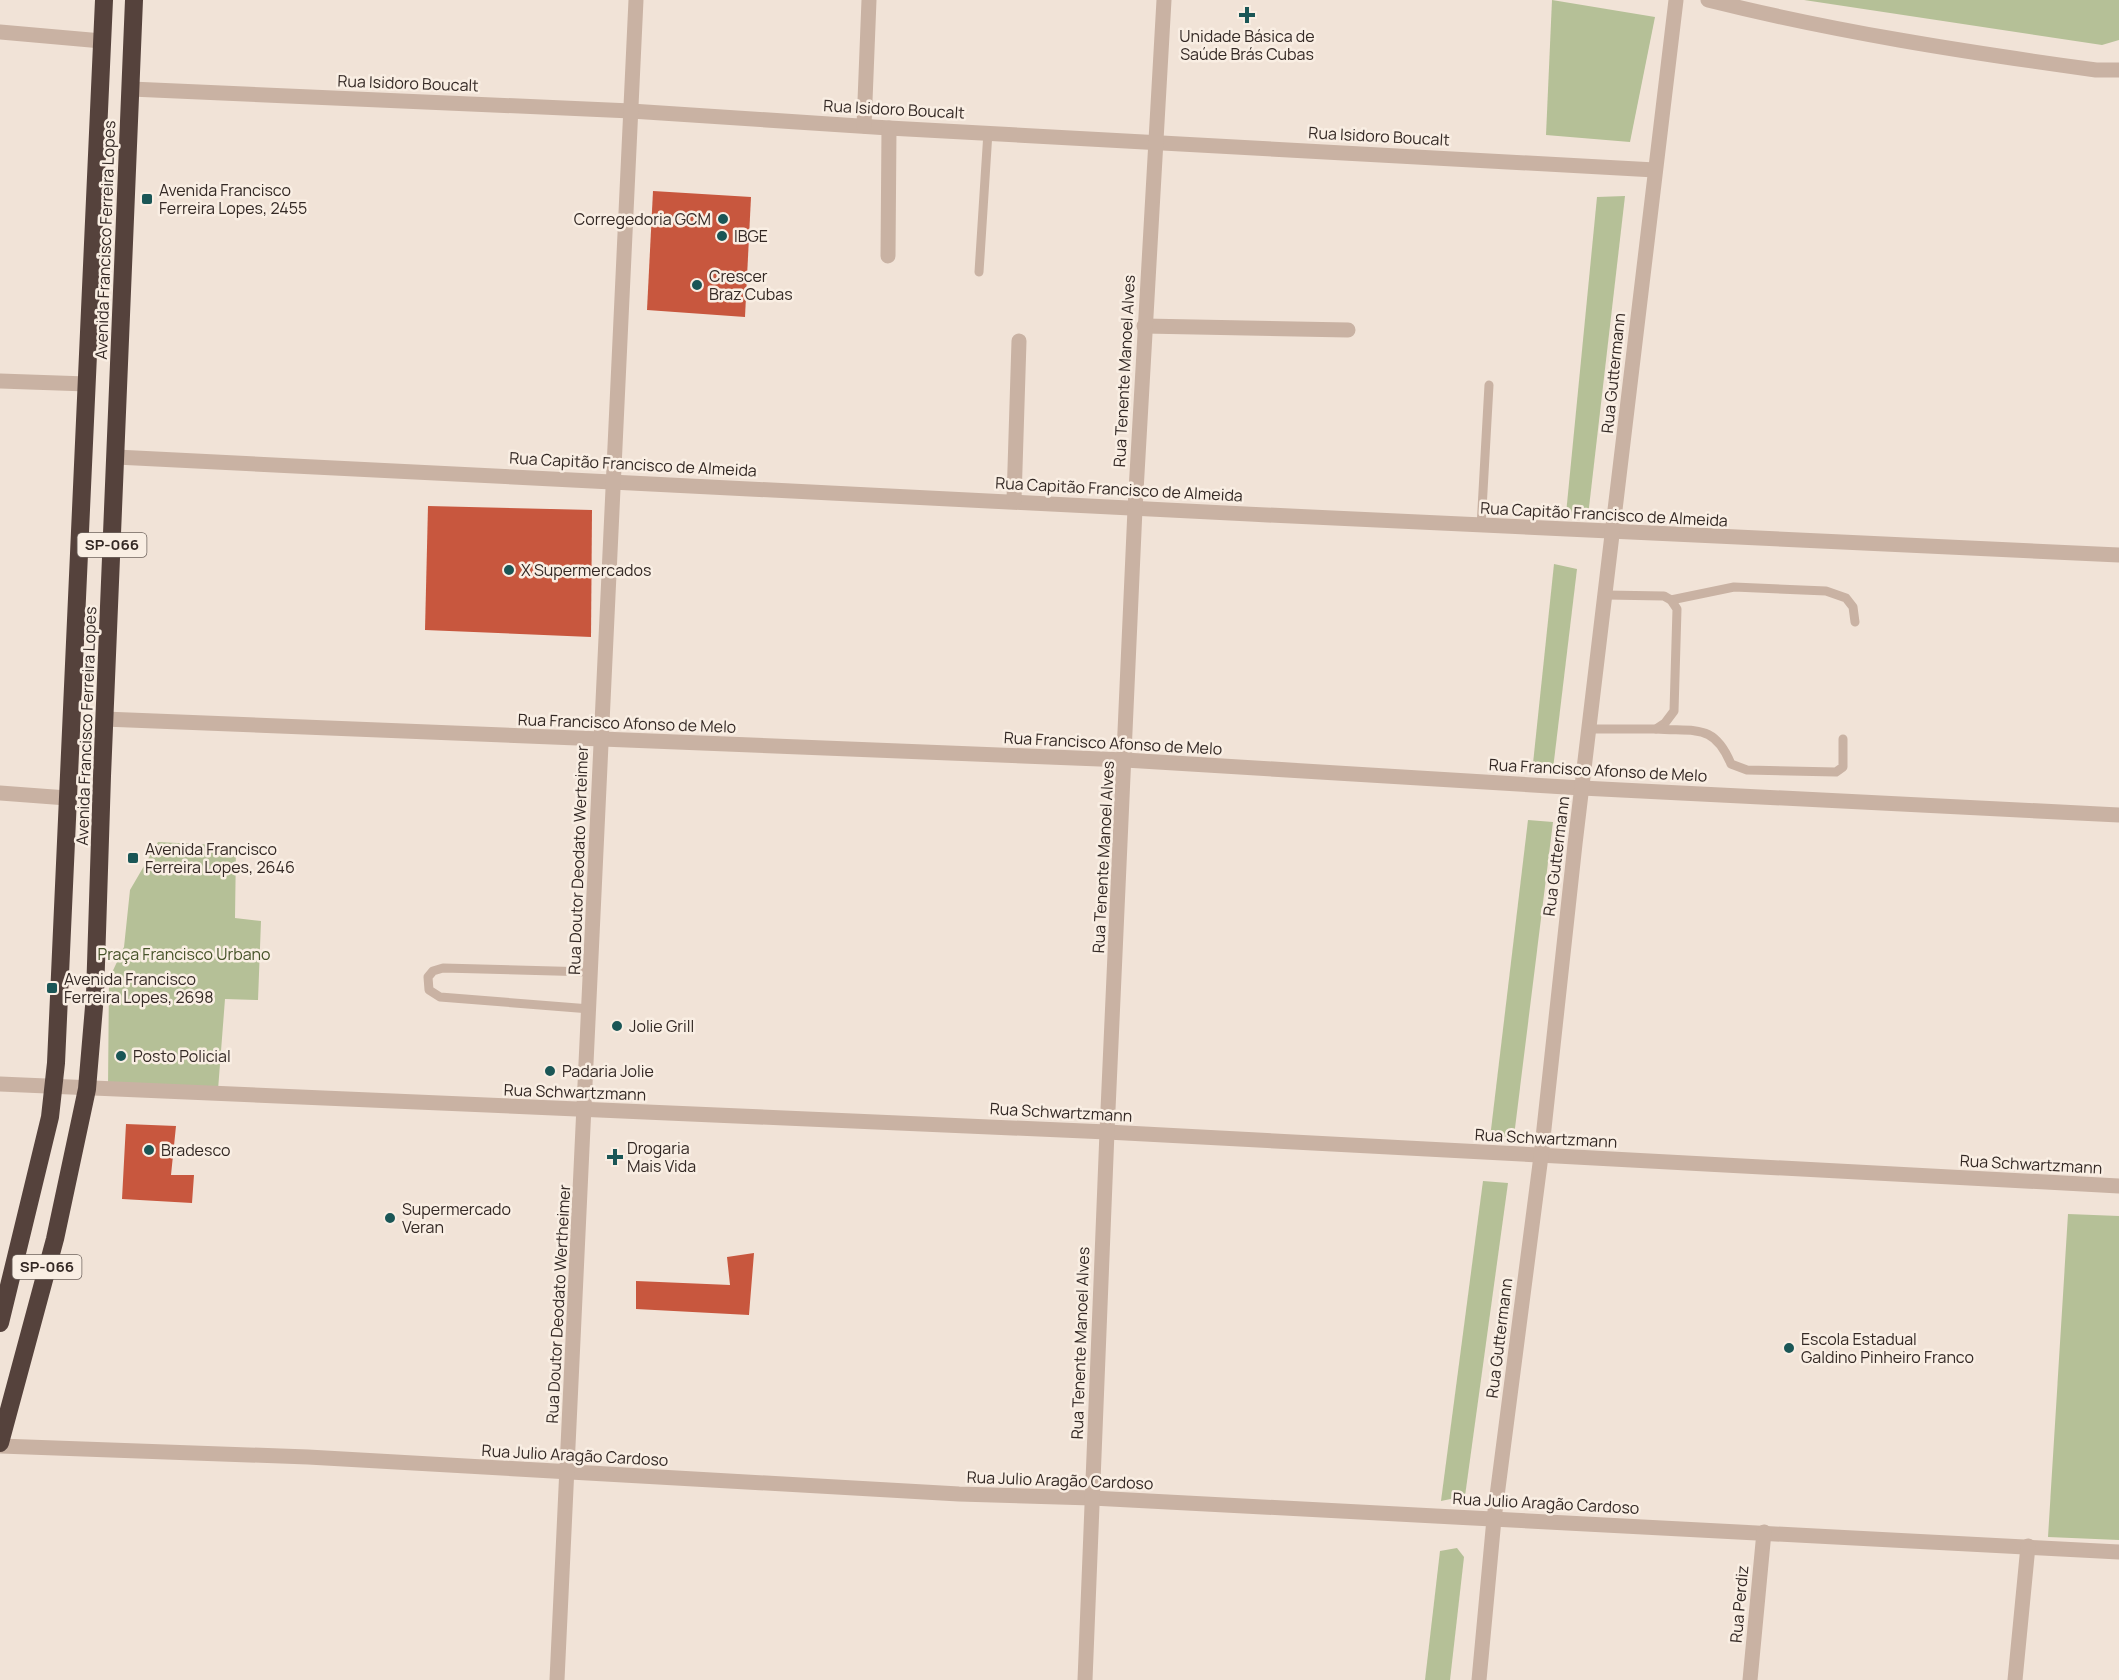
<svg xmlns="http://www.w3.org/2000/svg" width="2119" height="1680" viewBox="0 0 2119 1680" font-family="Manrope,sans-serif">
<style>
.green{fill:#b5c097}
.building{fill:#c8573e}
.lines{fill:none;stroke-linecap:round;stroke-linejoin:round}
.lane{stroke:#c9b2a3;stroke-width:9}
.street{stroke:#c9b2a3;stroke-width:15}
.highway{stroke:#55423c;stroke-width:18}
.poi-dot{fill:#1a5656;stroke:#f9eee3;stroke-width:2}
.labels{text-anchor:middle;stroke-width:5;stroke-linejoin:round;paint-order:stroke}
.shield{fill:#f9eee3;stroke:#6f645e;stroke-width:1.5}
.shield-label{font-size:15px;font-weight:bold;fill:#342925}
.poi-label{font-size:16px;fill:#342925;stroke:#f9eee3;text-anchor:start}
.street-label{font-size:16px;fill:#342925;stroke:#f9eee3}
.park-label{font-size:16px;fill:#465329;stroke:#f9eee3}
</style>
<rect width="100%" height="100%" fill="#f1e3d7"/>
<g class="green">
<polygon points="1552,0 1655,17 1630,142 1546,135"/>
<polygon points="1804,0 2119,0 2119,40 2102,45"/>
<polygon points="1625,196 1588,516 1566,514 1597,197"/>
<polygon points="1554,564 1577,569 1553,769 1532,773"/>
<polygon points="1528,820 1553,822 1514,1136 1490,1138"/>
<polygon points="158,842 236,846 235,918 261,921 258,1000 225,999 218,1090 108,1088 109,979 124,947 130,890"/>
<polygon points="1483,1181 1508,1183 1465,1496 1441,1501"/>
<polygon points="2068,1214 2119,1216 2119,1540 2048,1537"/>
<polygon points="1457,1548 1464,1557 1450,1680 1425,1680 1440,1551"/>
</g>
<g class="building">
<polygon points="653,191 751,197 745,317 647,310"/>
<polygon points="428,506 592,510 591,637 425,630"/>
<polygon points="126,1124 176,1126 171,1175 194,1175 192,1203 122,1199"/>
<polygon points="754,1253 749,1315 636,1309 636,1281 730,1285 727,1257"/>
</g>
<g class="lines">
<g class="lane">
<polyline points="979,272 988,132"/>
<polyline points="1481,527 1489,385"/>
<polyline points="1671,600 1734,587 1826,591 1846,598 1853,607 1855,622"/>
<polyline points="1589,729 1656,729 1665,723 1674,711 1677,609 1671,600 1664,596 1606,595"/>
<path d="M1656,729C1696,732 1714,723 1731,764L1747,770L1836,772L1843,767V739"/>
<polyline points="590,1009 440,997 429,990 428,977 433,971 443,968 591,972"/>
</g>
<g class="street">
<path d="M1708,0C1836,32 1965,52 2096,70H2119"/>
<polyline points="0,32 102,41"/>
<polyline points="131,89 631,111 889,128 1655,170"/>
<polyline points="864,126 869,0"/>
<polyline points="888,256 889,128"/>
<polyline points="1144,326 1348,330"/>
<polyline points="0,381 87,384"/>
<path d="M116,457C784,490 1451,526 2119,555"/>
<polyline points="1014,500 1019,341"/>
<polyline points="104,719 1125,760 1582,788 2119,815"/>
<polyline points="0,793 67,798"/>
<polyline points="0,1084 1107,1132 2119,1186"/>
<polyline points="0,1446 308,1457 959,1494 1092,1498 2119,1552"/>
<polyline points="557,1680 636,0"/>
<polyline points="1085,1680 1107,1132 1135,509 1164,0"/>
<polyline points="1479,1680 1494,1519 1541,1156 1575,844 1676,0"/>
<polyline points="1750,1680 1764,1532"/>
<polyline points="2015,1680 2028,1546"/>
</g>
<g class="highway">
<polyline points="0,1323 50,1117 56,1063 104,0"/>
<polyline points="0,1443 55,1239 87,1089 95,995 102,776 134,0"/>
</g>
</g>
<g class="poi-dot">
<path d="M1244 6h6v6h6v6h-6v6h-6v-6h-6v-6h6z"/>
<rect x="141" y="193" width="12" height="12" rx="3"/>
<circle cx="723" cy="219" r="6"/>
<circle cx="722" cy="236" r="6"/>
<circle cx="697" cy="285" r="6"/>
<circle cx="509" cy="570" r="6"/>
<rect x="127" y="852" width="12" height="12" rx="3"/>
<rect x="46" y="982" width="12" height="12" rx="3"/>
<circle cx="617" cy="1026" r="6"/>
<circle cx="121" cy="1056" r="6"/>
<circle cx="550" cy="1071" r="6"/>
<circle cx="149" cy="1150" r="6"/>
<path d="M612 1148h6v6h6v6h-6v6h-6v-6h-6v-6h6z"/>
<circle cx="390" cy="1218" r="6"/>
<circle cx="1789" cy="1348" r="6"/>
</g>
<g class="labels">
<g class="shield">
<rect x="77.5" y="533" width="69" height="24" rx="4.5"/>
<rect x="12.5" y="1255" width="69" height="24" rx="4.5"/>
</g>
<g class="shield-label">
<text x="112" y="550">SP-066</text>
<text x="47" y="1272">SP-066</text>
</g>
<g class="poi-label">
<text x="1247" y="42" text-anchor="middle">Unidade Básica de<tspan x="1247" dy="18">Saúde Brás Cubas</tspan></text>
<text x="159" y="196">Avenida Francisco<tspan x="159" dy="18">Ferreira Lopes, 2455</tspan></text>
<text x="711" y="225" text-anchor="end">Corregedoria GCM</text>
<text x="734" y="242">IBGE</text>
<text x="709" y="282">Crescer<tspan x="709" dy="18">Braz Cubas</tspan></text>
<text x="521" y="576">X Supermercados</text>
<text x="145" y="855">Avenida Francisco<tspan x="145" dy="18">Ferreira Lopes, 2646</tspan></text>
<text x="64" y="985">Avenida Francisco<tspan x="64" dy="18">Ferreira Lopes, 2698</tspan></text>
<text x="629" y="1032">Jolie Grill</text>
<text x="133" y="1062">Posto Policial</text>
<text x="562" y="1077">Padaria Jolie</text>
<text x="627" y="1154">Drogaria<tspan x="627" dy="18">Mais Vida</tspan></text>
<text x="161" y="1156">Bradesco</text>
<text x="402" y="1215">Supermercado<tspan x="402" dy="18">Veran</tspan></text>
<text x="1801" y="1345">Escola Estadual<tspan x="1801" dy="18">Galdino Pinheiro Franco</tspan></text>
</g>
<g class="street-label">
<text transform="translate(408 83) rotate(2)" y="6">Rua Isidoro Boucalt</text>
<text transform="translate(894 109) rotate(3)" y="6">Rua Isidoro Boucalt</text>
<text transform="translate(1379 136) rotate(3)" y="6">Rua Isidoro Boucalt</text>
<text transform="translate(105 240) rotate(-88)" y="6">Avenida Francisco Ferreira Lopes</text>
<text transform="translate(1124 371) rotate(-87)" y="6">Rua Tenente Manoel Alves</text>
<text transform="translate(1613 373) rotate(-84)" y="6">Rua Guttermann</text>
<text transform="translate(633 464) rotate(3)" y="6">Rua Capitão Francisco de Almeida</text>
<text transform="translate(1119 489) rotate(3)" y="6">Rua Capitão Francisco de Almeida</text>
<text transform="translate(1604 514) rotate(3)" y="6">Rua Capitão Francisco de Almeida</text>
<text transform="translate(627 723) rotate(2)" y="6">Rua Francisco Afonso de Melo</text>
<text transform="translate(86 726) rotate(-88)" y="6">Avenida Francisco Ferreira Lopes</text>
<text transform="translate(1113 743) rotate(3)" y="6">Rua Francisco Afonso de Melo</text>
<text transform="translate(1598 770) rotate(3)" y="6">Rua Francisco Afonso de Melo</text>
<text transform="translate(1556 856) rotate(-83)" y="6">Rua Guttermann</text>
<text transform="translate(1103 857) rotate(-87)" y="6">Rua Tenente Manoel Alves</text>
<text transform="translate(578 860) rotate(-88)" y="6">Rua Doutor Deodato Werteimer</text>
<text transform="translate(575 1092) rotate(2)" y="6">Rua Schwartzmann</text>
<text transform="translate(1061 1112) rotate(3)" y="6">Rua Schwartzmann</text>
<text transform="translate(1546 1138) rotate(3)" y="6">Rua Schwartzmann</text>
<text transform="translate(2031 1164) rotate(3)" y="6">Rua Schwartzmann</text>
<text transform="translate(558 1304) rotate(-87)" y="6">Rua Doutor Deodato Wertheimer</text>
<text transform="translate(1499 1338) rotate(-83)" y="6">Rua Guttermann</text>
<text transform="translate(1080 1343) rotate(-88)" y="6">Rua Tenente Manoel Alves</text>
<text transform="translate(575 1455) rotate(3)" y="6">Rua Julio Aragão Cardoso</text>
<text transform="translate(1060 1480) rotate(2)" y="6">Rua Julio Aragão Cardoso</text>
<text transform="translate(1546 1503) rotate(3)" y="6">Rua Julio Aragão Cardoso</text>
<text transform="translate(1739 1604) rotate(-85)" y="6">Rua Perdiz</text>
</g>
<g class="park-label">
<text x="184" y="960">Praça Francisco Urbano</text>
</g>
</g>
</svg>
